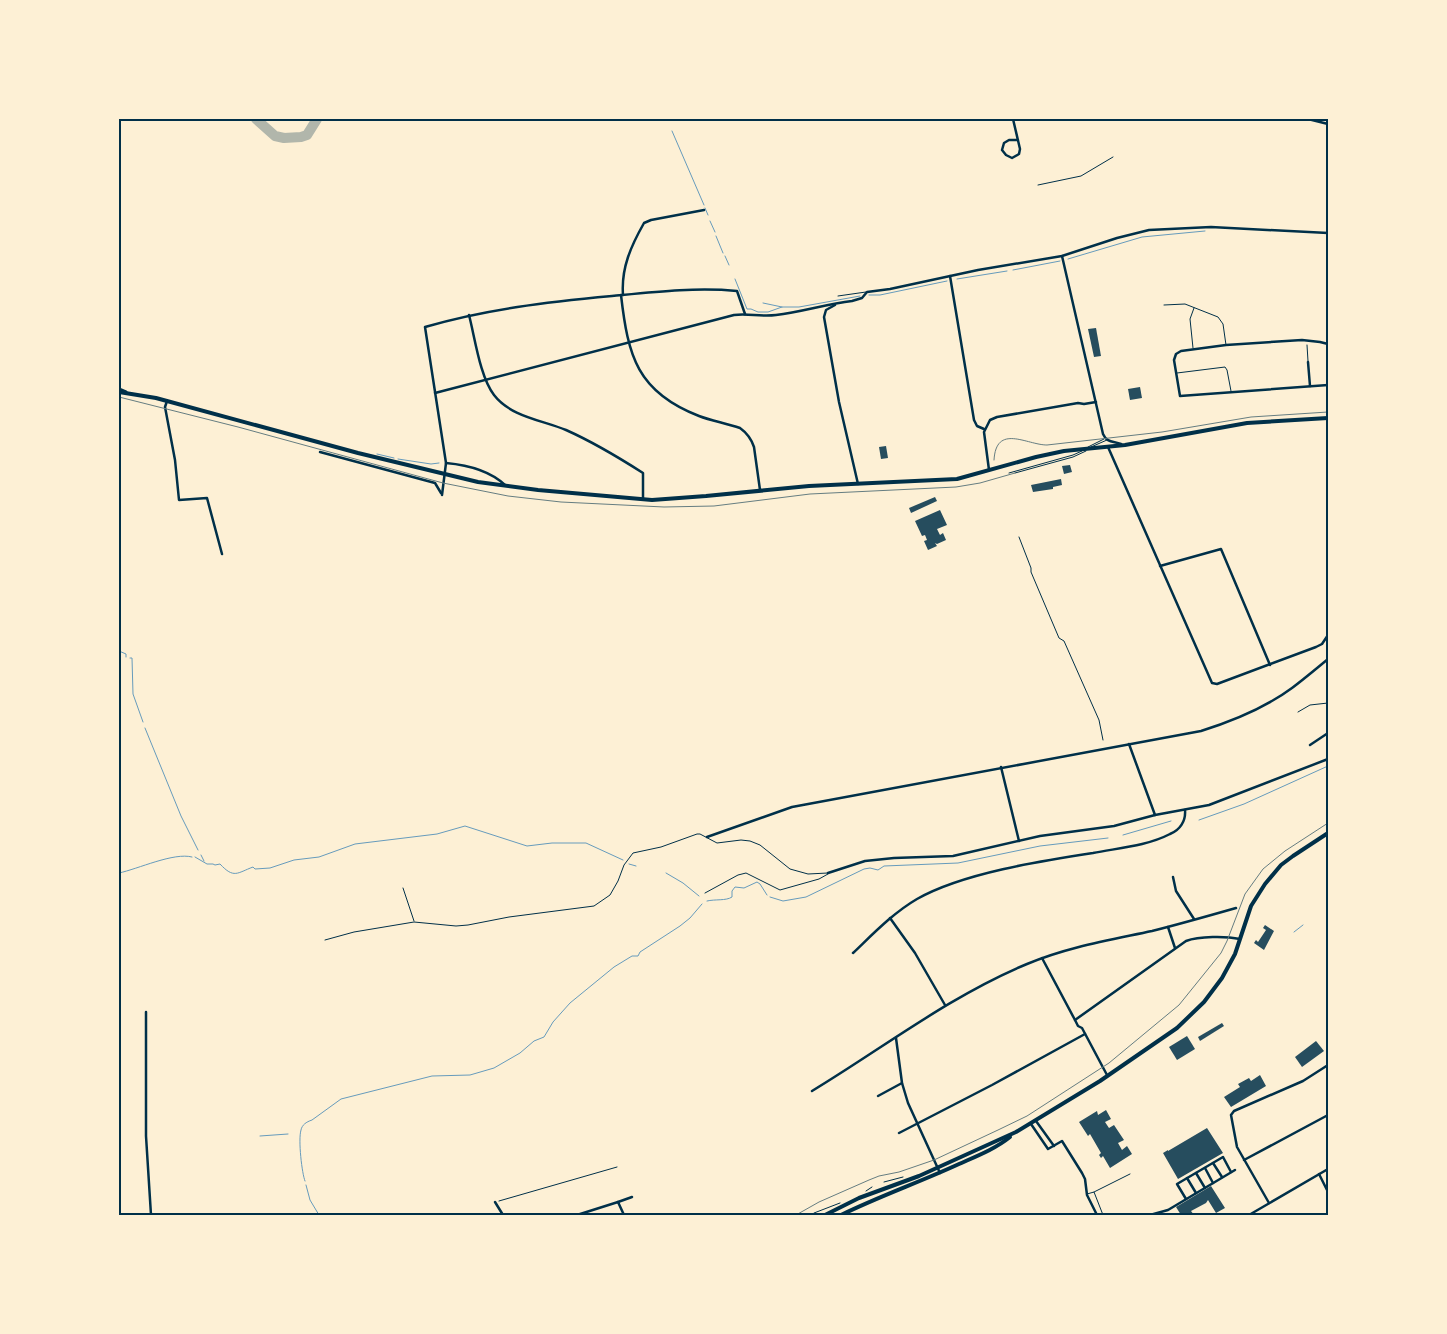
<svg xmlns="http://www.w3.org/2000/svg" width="1447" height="1334" viewBox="0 0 1447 1334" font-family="Manrope,sans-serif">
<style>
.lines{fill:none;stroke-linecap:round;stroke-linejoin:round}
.stream{stroke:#669bbc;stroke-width:1}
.taxiway{stroke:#b1b6ab;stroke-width:10}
.building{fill:#264d5e}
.path{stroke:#003049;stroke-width:1}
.service{stroke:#003049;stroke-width:1}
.minor{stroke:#003049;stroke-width:2.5}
.tertiary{stroke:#003049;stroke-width:3}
.secondary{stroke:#003049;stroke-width:4}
.tram{stroke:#657d81;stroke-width:1}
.neatline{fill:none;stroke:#003049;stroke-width:2}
</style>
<rect width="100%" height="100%" fill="#fdf0d5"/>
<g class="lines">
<g class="stream">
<polyline points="672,131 704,205"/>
<polyline points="705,208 708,215"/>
<polyline points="710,221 715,232"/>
<polyline points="716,236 723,253"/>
<polyline points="725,256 729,265"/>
<polyline points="1068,259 1142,237 1205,231"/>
<polyline points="1013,270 1060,261"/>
<polyline points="735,279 747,309 751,309 758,312 768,312 782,307 799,307 860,296"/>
<polyline points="957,279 1007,271"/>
<polyline points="869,295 880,295 947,281"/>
<polyline points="763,303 782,307"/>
<polyline points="377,454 394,458"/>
<polyline points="398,459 431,464 439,463"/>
<polyline points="119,651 126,654 126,657"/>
<polyline points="130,658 132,658 133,694 143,722"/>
<polyline points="145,728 181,816 198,850"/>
<polyline points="1199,820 1244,804 1328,766"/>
<polyline points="1123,835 1171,821"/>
<polyline points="201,855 204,861"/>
<path d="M195,857L207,864H213L215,865L220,864C234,879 237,873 253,867L255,869L270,868L294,860L319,857L355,844L437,834L465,826L527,846L552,843H586L623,860"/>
<polyline points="629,864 636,866"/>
<path d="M119,873C138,869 174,852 192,857"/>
<polyline points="666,873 683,883 699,896"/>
<polyline points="770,897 783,901 806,897 864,869 870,868 878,870 884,866 958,863 1040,846 1108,838"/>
<path d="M707,901C715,899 726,901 732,897V891L735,887L744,888L757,882L760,884L767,895"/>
<polyline points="1294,932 1303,925"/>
<polyline points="260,1136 288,1134"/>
<path d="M305,1181C302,1174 298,1140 301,1130C302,1125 306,1122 312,1120L341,1099L432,1076L470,1075L494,1068L520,1053L534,1041L544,1037L553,1022L570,1003L614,967L632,956H638L640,952L680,926L690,918L702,904"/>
<polyline points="306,1185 310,1200 319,1215"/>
</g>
<polyline class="taxiway" points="256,119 275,136 284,138 301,137 307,135 317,119"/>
</g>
<g class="building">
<polygon points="1096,328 1101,356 1094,357 1088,329"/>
<polygon points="1140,387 1142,398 1130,400 1128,389"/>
<polygon points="886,446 888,458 881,459 879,447"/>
<polygon points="1070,465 1072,472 1064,474 1062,466"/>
<polygon points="1061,479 1062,485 1053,487 1053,489 1033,492 1031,485"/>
<polygon points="935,497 937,501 911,513 909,508"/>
<polygon points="940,510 947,525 937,529 940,535 943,533 946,540 937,544 935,543 937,546 928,550 924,541 927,540 925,535 922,536 915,521"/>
<polygon points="1265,925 1274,931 1264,950 1254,943 1256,940 1258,942 1266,930 1263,928"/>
<polygon points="1222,1023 1224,1026 1200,1041 1198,1037"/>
<polygon points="1187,1036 1195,1049 1177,1060 1169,1047"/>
<polygon points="1316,1041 1324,1051 1302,1067 1295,1057"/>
<polygon points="1260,1075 1266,1086 1231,1107 1224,1097 1240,1087 1238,1084 1249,1078 1251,1081"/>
<polygon points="1106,1110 1111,1119 1105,1122 1109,1128 1114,1125 1124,1140 1118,1143 1122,1150 1127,1146 1132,1154 1110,1168 1103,1156 1101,1158 1099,1155 1101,1153 1090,1134 1088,1136 1079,1122 1097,1111 1098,1115"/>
<polygon points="1207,1128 1223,1153 1178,1179 1163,1153 1168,1150 1168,1151"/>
<polygon points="1211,1186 1225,1208 1216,1213 1208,1200 1206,1203 1191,1211 1194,1215 1181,1215 1176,1207"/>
</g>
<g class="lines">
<g class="path">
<polyline points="1038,185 1081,176 1113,157"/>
<polyline points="1019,537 1031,568 1031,572 1059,638 1064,641 1099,720 1103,740"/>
<polyline points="884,1182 903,1177"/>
<polyline points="866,1191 872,1187"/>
<polyline points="499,1201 617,1167"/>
<polyline points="814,1213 840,1203"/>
</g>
<g class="service">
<polyline points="838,296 866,292"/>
<polyline points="1164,305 1185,304 1218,317 1223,324 1226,345"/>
<polyline points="1307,345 1308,361"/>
<polyline points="1193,348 1190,319 1194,308"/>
<polyline points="1177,373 1225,367 1227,370 1231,391"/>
<polyline points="1088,447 1104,439"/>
<polyline points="1091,447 1107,440"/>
<polyline points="1009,473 1073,455 1082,451"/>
<polyline points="1015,473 1073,457 1086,451"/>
<polyline points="1298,712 1310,705 1328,703"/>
<polyline points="403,888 414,921"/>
<polyline points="705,893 738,875 746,873 780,890 819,879 828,874"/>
<polyline points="325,940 354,932 414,922 456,926 468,925 509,917 594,906 610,895 618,881 624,865 633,853 661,847 697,834 700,834 717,843 741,840 750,841 760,845 790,869 808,874 828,873"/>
<polyline points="1094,1192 1130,1174"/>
<polyline points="1087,1194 1094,1192 1103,1215"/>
</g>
<g class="minor">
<polyline points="1013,119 1020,149 1019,154 1012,158 1006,155 1002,150 1004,143 1009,140 1018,140"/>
<polyline points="1308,119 1328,124"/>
<path d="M1062,256L1103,434C1107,443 1113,441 1121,444"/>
<polyline points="950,276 974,420 977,426 984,429"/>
<path d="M621,295C628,356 637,392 699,416C712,421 726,423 740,428C747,433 751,438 754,447L760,490"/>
<path d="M623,295C621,268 631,246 644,223L651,220L704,210"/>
<polyline points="835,305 826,310 824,317 839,402 858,484"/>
<path d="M469,315C475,338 480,377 494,395C511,417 542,420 566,430C593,442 618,457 643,473V499"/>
<polyline points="1328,344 1320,342 1302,340 1226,345 1181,351 1176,354 1174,360 1180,396 1328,385"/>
<polyline points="1308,362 1310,386"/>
<path d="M435,393L734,315C748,313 760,317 776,315C802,312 826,304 852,301L862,298L867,292L890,289L978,270L1062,256L1117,238L1149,230L1211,227L1328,233"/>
<polyline points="167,401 165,407 175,460 179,500 207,498 222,554"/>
<polyline points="1108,447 1212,683 1217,684 1316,647 1322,644 1328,635"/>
<polyline points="320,452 435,483 441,493"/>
<path d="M446,463C468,465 489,470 505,485"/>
<polyline points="989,470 984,432 990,420 997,417 1078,403 1084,404 1096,402"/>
<path d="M442,495L446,463L425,327C486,309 548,302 612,296C653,292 696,287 737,291L745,314"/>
<polyline points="1160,566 1221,549 1270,665"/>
<polyline points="1129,744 1155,815"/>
<polyline points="1310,745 1328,733"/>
<polyline points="1001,767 1019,841"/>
<path d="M707,837L792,807L1201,731C1233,721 1265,708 1292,688C1304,679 1316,669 1328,659"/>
<polyline points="828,873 865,861 894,858 953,856 1040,836 1114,826 1155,815 1209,805 1328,759"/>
<polyline points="1173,877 1176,891 1194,919"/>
<polyline points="890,918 915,953 945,1005"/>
<polyline points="1168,927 1175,948"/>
<path d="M853,953C873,934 893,913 917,899C963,873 1041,861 1093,853C1118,848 1147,846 1170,834C1180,830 1186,821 1185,810"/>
<polyline points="1042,958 1075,1020"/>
<polyline points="146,1012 146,1136 151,1215"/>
<polyline points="896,1038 902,1083 908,1103 940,1173"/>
<path d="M1107,1075L1082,1028L1078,1026L1075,1020L1186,941C1199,936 1226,936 1240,939"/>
<path d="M812,1091C883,1048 950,996 1027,964C1067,947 1110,940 1152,931C1180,924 1208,916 1236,908"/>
<polyline points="878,1096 902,1083"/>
<polyline points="1036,1121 1054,1146"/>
<polyline points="1031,1124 1048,1149 1062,1141 1082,1173 1085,1179 1087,1195 1097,1215"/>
<polyline points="899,1133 992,1085 1085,1034"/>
<polyline points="1244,1160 1328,1115"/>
<polyline points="1213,1163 1222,1177"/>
<polyline points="1205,1168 1213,1183"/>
<polyline points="1196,1173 1205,1188"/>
<polyline points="1319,1174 1328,1192"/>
<polyline points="1187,1178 1196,1193"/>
<polyline points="1186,1199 1177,1184 1223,1157 1231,1172"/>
<polyline points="495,1202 503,1215"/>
<polyline points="618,1202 632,1197"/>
<polyline points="1269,1203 1237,1147 1231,1115 1234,1111 1303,1081 1328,1065"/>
<polyline points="577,1215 618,1202 624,1215"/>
<polyline points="1150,1215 1168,1210 1235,1170"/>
<polyline points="1249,1215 1328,1169"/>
</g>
<polyline class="tertiary" points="119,389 126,392"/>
<g class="secondary">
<polyline points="119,392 156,398 358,453 478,482 538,490 652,500 706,496 809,486 957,479 1036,457 1064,451 1125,445 1247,423 1328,418"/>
<polyline points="825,1215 859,1198 919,1176 1016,1132 1100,1081 1177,1028 1204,1002 1222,978 1235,954 1251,906 1265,884 1281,865 1293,856 1328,833"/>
<path d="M841,1215C880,1196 920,1182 959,1164C977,1156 995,1149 1010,1137"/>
</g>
<g class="tram">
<polyline points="119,397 238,427 443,483 508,496 561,502 664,507 714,506 810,494 956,487 980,483 1015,473"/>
<path d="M994,460C996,423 1027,445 1047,445L1162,432L1251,417L1328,412"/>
<polyline points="796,1215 819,1202 869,1180 879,1176 899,1172 934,1160 998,1130 1027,1116 1109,1063 1179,1005 1221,953 1227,941 1245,894 1263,869 1285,851 1328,823"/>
</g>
</g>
<rect width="1447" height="1334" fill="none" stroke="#fdf0d5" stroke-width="240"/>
<rect x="120" y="120" width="1207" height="1094" class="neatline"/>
</svg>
